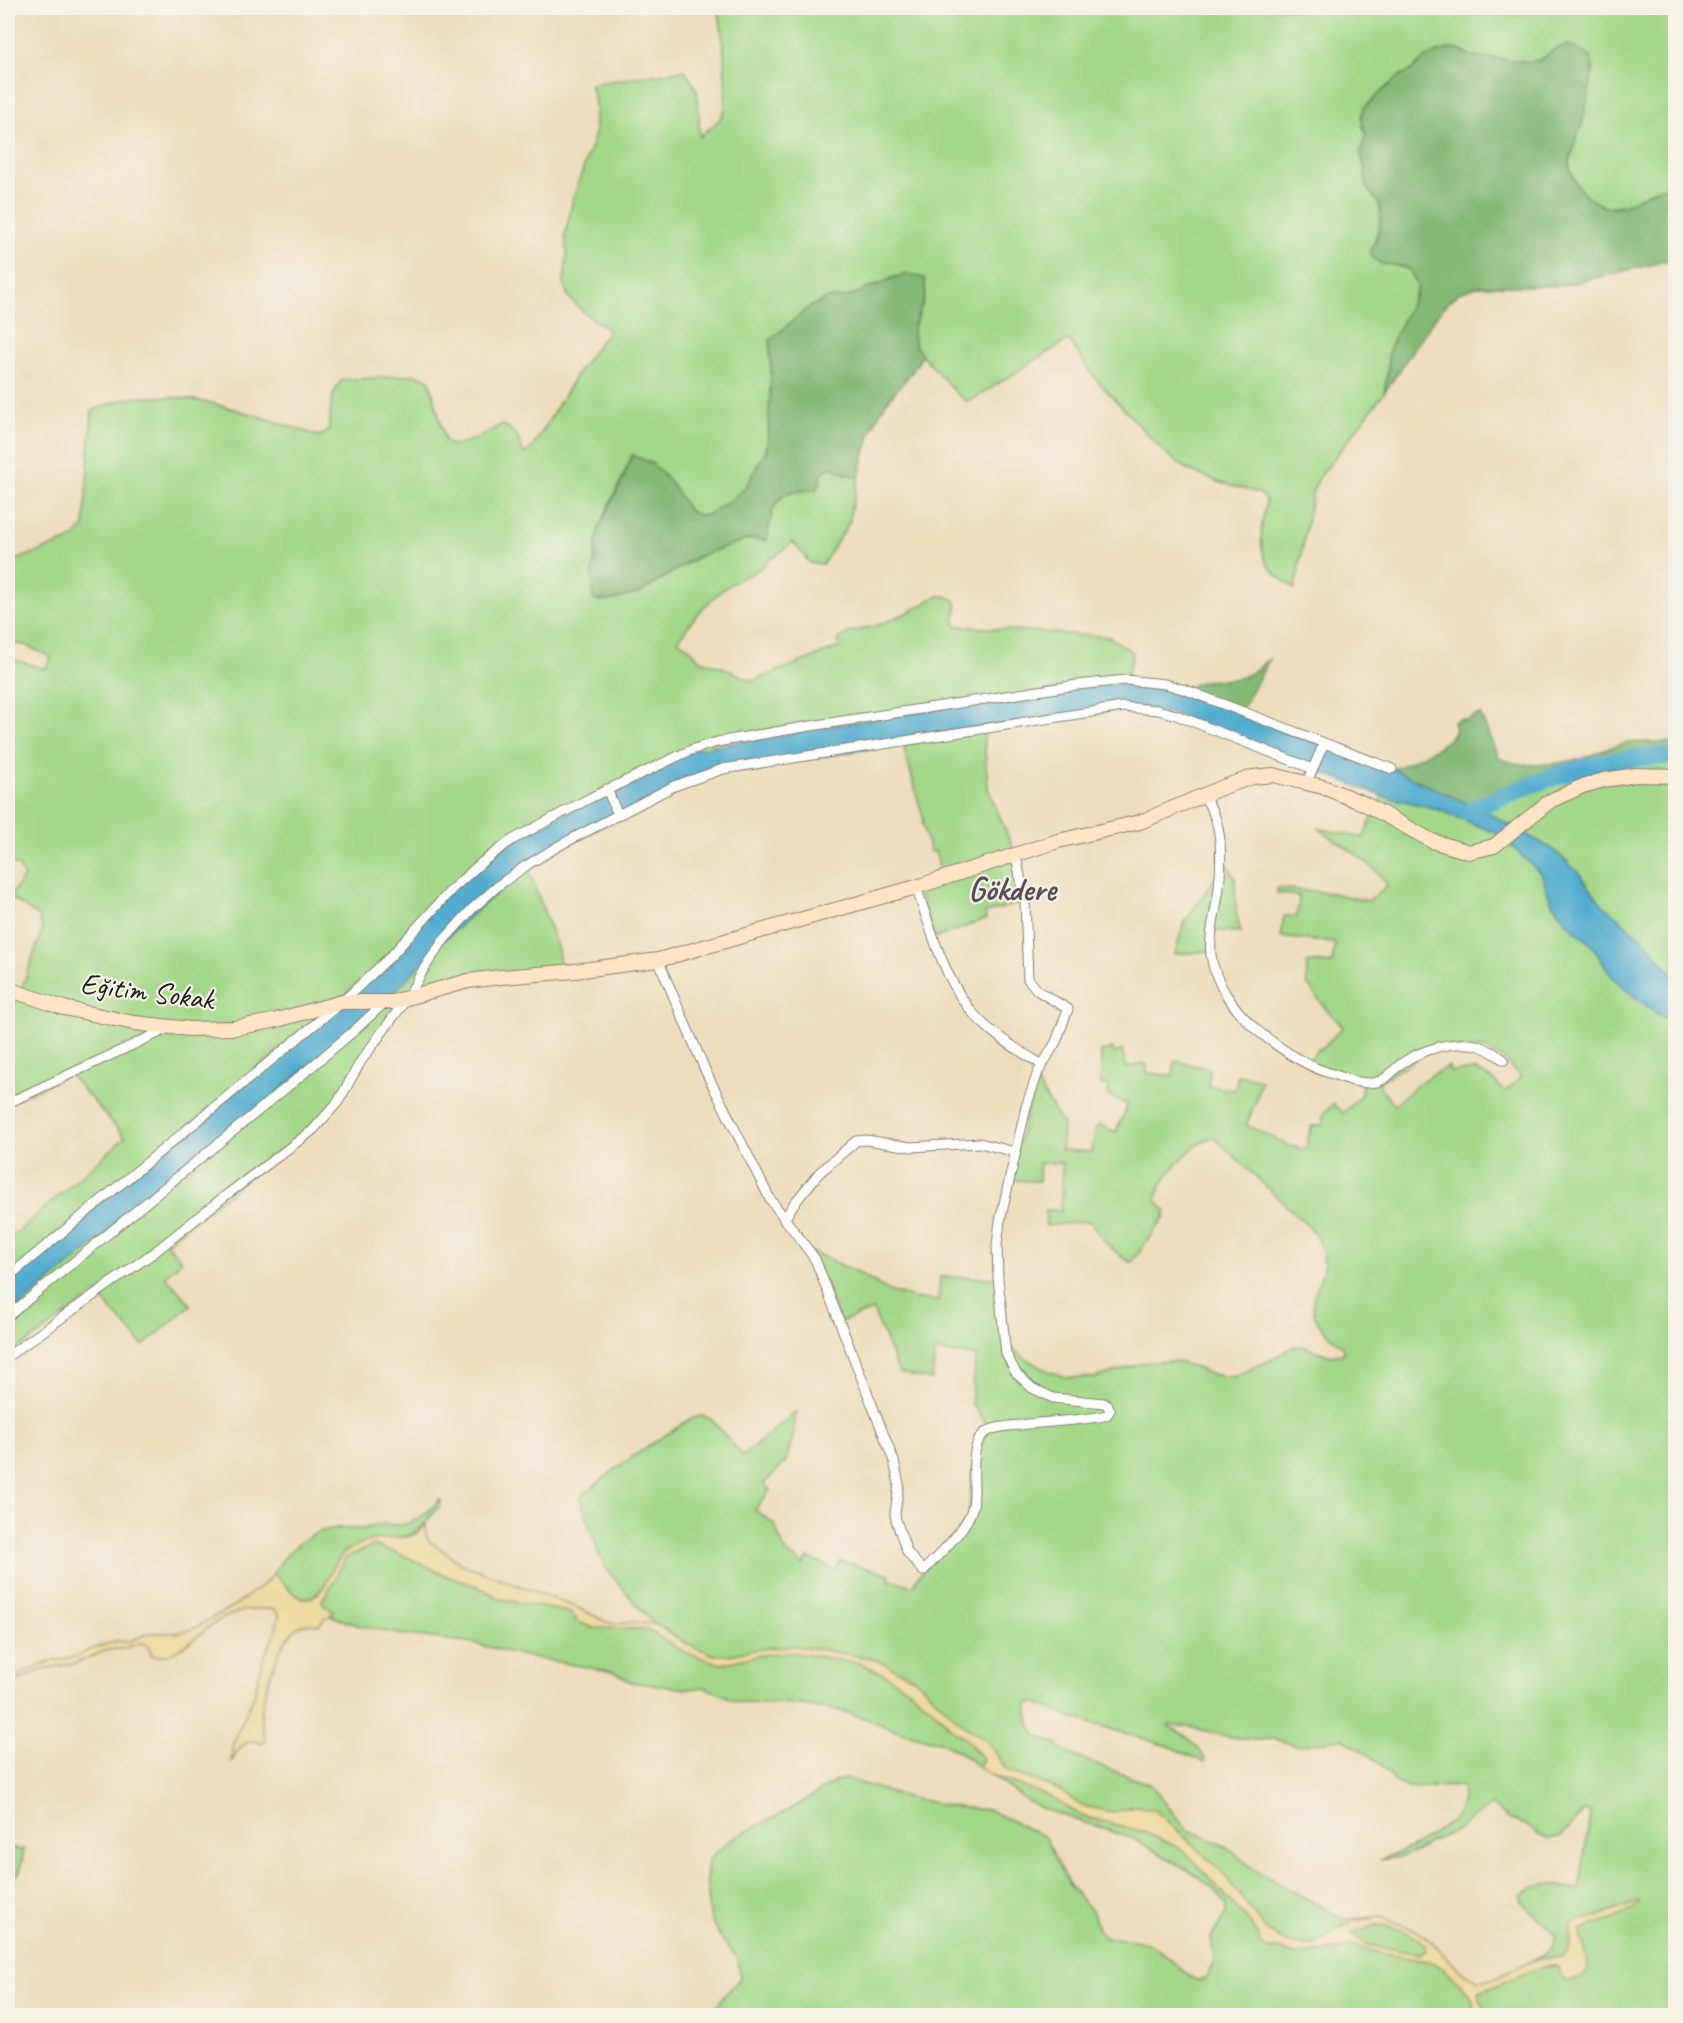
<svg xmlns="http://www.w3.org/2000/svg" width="1683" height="2023" viewBox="0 0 1683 2023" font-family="Caveat,sans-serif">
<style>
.green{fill:#a3d888;stroke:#607a52;stroke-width:1.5;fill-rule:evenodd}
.forest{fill:#82b874;stroke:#4f6a48;stroke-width:1.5}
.sand{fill:#eeda9e;stroke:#857b5d;stroke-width:1.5;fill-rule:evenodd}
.water{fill:#51accf;stroke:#366476;stroke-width:1.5}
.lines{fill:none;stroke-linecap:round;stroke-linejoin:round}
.river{stroke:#51accf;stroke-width:18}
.street-casing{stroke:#857c6c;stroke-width:11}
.secondary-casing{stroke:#857c6c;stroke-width:16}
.street{stroke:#fff;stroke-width:9}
.secondary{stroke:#ffe4c6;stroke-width:14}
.labels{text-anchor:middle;stroke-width:4.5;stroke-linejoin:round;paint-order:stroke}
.street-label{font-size:30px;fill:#1c1c1c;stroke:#f7f3e8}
.quarter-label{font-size:33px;font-weight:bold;fill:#584c59;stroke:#f7f3e8}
</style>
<rect width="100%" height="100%" fill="#f7f3e8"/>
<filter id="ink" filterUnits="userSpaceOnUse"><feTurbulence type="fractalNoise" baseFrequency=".0167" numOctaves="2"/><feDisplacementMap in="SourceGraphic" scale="12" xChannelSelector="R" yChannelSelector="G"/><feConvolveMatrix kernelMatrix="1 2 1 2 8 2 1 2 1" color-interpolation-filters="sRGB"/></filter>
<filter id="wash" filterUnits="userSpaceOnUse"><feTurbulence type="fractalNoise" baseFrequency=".008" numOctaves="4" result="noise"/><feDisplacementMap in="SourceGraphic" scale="24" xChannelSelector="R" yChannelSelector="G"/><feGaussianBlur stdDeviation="1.35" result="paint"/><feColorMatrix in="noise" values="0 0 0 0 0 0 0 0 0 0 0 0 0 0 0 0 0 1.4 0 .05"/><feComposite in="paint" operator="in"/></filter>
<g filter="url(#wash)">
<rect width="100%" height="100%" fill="#eeddbc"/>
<g class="green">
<path d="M717,8H1675V187L1655,189L1625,205L1605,207L1593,201L1580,191L1569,167L1575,142L1581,124L1594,67L1553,50L1542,59L1531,62L1471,56L1460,50L1426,57L1412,70L1398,77L1375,97L1362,125L1366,135L1360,153L1365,169L1366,187L1379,204L1381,215L1380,225L1371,252L1373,258C1378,260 1383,263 1388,264C1405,269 1411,265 1418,286L1388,357V370L1384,393L1319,478L1313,490L1295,589C1288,583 1279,578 1273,571C1256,554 1261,524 1266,503L1264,498L1259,493L1218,482L1187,469L1165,453L1094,377L1070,341H1066L975,398L966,401L958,395L915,347L912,340V334L923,301L895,277L846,298H828L770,340L771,375L767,448L746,487L730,501L707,515L701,516L689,511L682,501L632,456C622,481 607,505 599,530C594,543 596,558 592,572L640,593C676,571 722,535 766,540L772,512L779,499L789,492L804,491L819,485L823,471L831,467L849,475L859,477L850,513V521L823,564L810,563L793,542L774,557H771C762,573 739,576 725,588C703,605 694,618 678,640L690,649L700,660L727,669L752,681L840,647L838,639L848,633L879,625L913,610L937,596H945L955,600L957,609L954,621L957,626L1109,637L1133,652L1126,680L717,742L391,956L8,1277V1234L18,1232L125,1137L69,1074L8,1103V989L20,993L42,931L39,917L10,897L24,877L20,868L8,860V658L45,669L51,657L25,645L8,642V563L70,540L84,528L92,411C103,406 115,401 127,399C191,388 258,417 319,436L328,432C332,413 328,395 342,380L414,375L426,378L430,382L445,440L451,445C468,445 486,433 501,425C516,428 519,441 524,454L533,447L578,372L609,330L582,311L568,296L564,284L567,254L565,236L573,199L595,134V101L590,84L685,70L697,90L700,137C707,129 719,123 723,114C729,100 723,23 717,8Z"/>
<polygon points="983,728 988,788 1016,856 1025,902 985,913 986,919 935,938 916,887 942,879 935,851 930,852 922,822 924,821 902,741"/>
<path d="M1675,756V978L1647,943L1602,904L1568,862L1551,848L1476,808C1540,779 1604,755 1675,756Z"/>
<path d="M1382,796L1434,808L1499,834L1542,875L1550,899L1558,911L1567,923L1592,945L1611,975L1625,989L1656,1013L1675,1024V2015H1491L1479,1999L1478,1992C1496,1988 1543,1960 1558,1967L1565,1979C1571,1982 1577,1979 1582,1975L1583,1946L1578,1935L1581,1929L1612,1919L1639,1902L1573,1924C1572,1937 1573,1948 1562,1957L1538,1959L1521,1965C1535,1959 1554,1953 1557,1936L1522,1902L1521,1896C1537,1880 1557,1884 1576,1891L1580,1888L1590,1814L1588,1810L1583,1812L1560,1837L1548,1839L1539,1835L1526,1825L1508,1819L1491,1804L1459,1829L1430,1842L1416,1852L1400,1857L1380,1860L1411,1848L1452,1821C1458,1813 1466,1795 1462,1786L1408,1788L1397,1783L1380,1763L1344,1739H1338L1300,1746L1273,1739L1254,1740L1225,1736L1195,1728L1169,1724L1168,1726C1184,1733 1197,1744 1205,1759L1204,1762L1174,1748L1071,1717L1034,1702L1027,1705L1030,1724L1036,1736L1052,1742L1071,1755L1151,1785L1186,1829L1227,1847L1256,1871L1340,1917L1347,1919L1376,1917L1351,1923L1336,1930L1314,1945L1289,1944L1266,1930L1221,1872L1174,1827L1131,1807L1112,1812L1088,1807L1075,1802L1057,1789L1008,1771L1000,1762L996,1753L986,1740L963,1725L915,1679L869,1658L812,1648L773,1647L721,1656L708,1653L684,1642L649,1619L608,1571L599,1554L580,1497L626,1461L690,1419L702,1416L711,1419L743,1456L796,1412L793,1437L785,1463L764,1483L770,1490L755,1510L774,1524L785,1551L803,1565L808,1558L836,1570L840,1561L890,1574L889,1580L914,1586L917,1578L968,1519L974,1458L990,1429L971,1403L976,1356L935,1351L932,1380L899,1373L873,1310L840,1322L810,1251L855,1271L889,1291L912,1298L938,1301L940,1277L998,1278L1004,1341L1024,1358L1048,1371L1066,1377L1095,1378L1147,1362L1173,1361L1192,1366L1209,1374L1233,1377L1271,1360L1294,1346L1305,1347L1331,1356L1343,1354L1344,1350L1342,1346C1335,1339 1324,1332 1319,1324C1303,1300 1324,1283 1324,1261C1324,1250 1318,1240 1313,1231L1214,1137C1193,1142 1159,1179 1156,1200L1165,1210V1216L1131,1263C1119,1256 1110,1248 1101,1237C1096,1231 1095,1226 1089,1221L1046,1226V1210H1061L1062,1163H1040L1039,1181L1009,1180L1035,1080L1063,1125L1061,1150L1092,1152L1095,1130L1099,1125L1116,1132L1128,1105L1108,1095V1085H1101V1052L1113,1048L1114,1053L1122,1051L1127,1068L1143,1063L1147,1065V1073L1173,1076L1175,1061L1210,1069L1208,1086L1235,1090L1238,1075L1261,1080L1256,1101L1246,1125L1289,1146L1306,1149L1311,1126L1323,1125V1114L1333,1104L1343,1113L1361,1095L1362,1083L1307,1063L1319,1048L1321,1049L1343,1027L1327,1010L1307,984V964L1310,962L1332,964L1335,943L1281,937L1284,916L1297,917L1299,896L1277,893V888L1331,893L1368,901L1387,886C1383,869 1334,840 1318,828L1363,838ZM1434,1048H1485L1504,1060L1521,1077L1505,1092L1492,1079L1475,1070L1450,1072L1449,1066L1423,1080L1394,1105L1380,1088L1379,1082Z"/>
<polygon points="1219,851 1235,878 1236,913 1241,932 1212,931 1211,951 1175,954 1183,925 1220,871"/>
<polygon points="527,865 558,950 560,966 408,997 326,1117 166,1243 182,1261 165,1276 191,1305 143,1346 97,1293 8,1356 8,1316 384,1003 443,941"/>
<path d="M439,1500H441C441,1507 436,1509 432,1515C409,1549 388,1531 355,1547C350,1549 344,1552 340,1557C330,1569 327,1592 310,1597C295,1601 284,1582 273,1574C287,1549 311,1529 340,1528C348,1528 356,1530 363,1529C368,1528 372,1526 377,1525C384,1523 392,1526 400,1525C415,1524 430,1511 439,1500Z"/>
<polygon points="374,1545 405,1556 449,1577 477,1586 501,1599 568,1612 573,1615 578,1622 593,1628 646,1629 684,1652 721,1664 760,1655 790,1652 860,1663 889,1677 920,1696 954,1731 968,1740 975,1751 983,1759 982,1762 978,1766 959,1752 940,1742 904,1733 853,1714 831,1709 784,1703 738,1702 705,1687 687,1689 631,1682 614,1672 525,1656 468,1642 399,1634 357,1625 331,1616 333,1612 324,1605 322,1600 332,1585 345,1558"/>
<path d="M989,1774L1050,1797L1082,1816L1144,1832L1184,1850L1245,1917L1271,1950L1277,1949L1293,1954L1312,1953L1338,1950L1351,1945L1384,1954L1433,1962L1445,1970L1469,1993L1472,1998L1475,2015H711L722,1998L740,1978C739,1949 727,1951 715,1929C706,1914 705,1876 709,1859L731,1839L795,1807L836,1781L847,1779L906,1797L956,1807L989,1810L1045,1837L1070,1886L1093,1912L1098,1929L1105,1938C1122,1938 1135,1938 1151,1945C1164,1952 1189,1978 1197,1980C1201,1980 1203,1979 1206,1978L1213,1966L1214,1958L1211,1938L1226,1913V1905L1216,1891L1195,1874L1134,1839L1041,1808L1029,1802Z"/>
<polygon points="8,1846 19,1850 24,1849 20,1872 8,1882"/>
<path d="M1377,1925C1390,1924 1426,1937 1427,1951L1421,1954L1367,1945L1352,1933Z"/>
</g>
<g class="forest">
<path d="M1566,45C1575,47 1584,49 1590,57C1597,66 1585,112 1582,124C1578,136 1568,156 1570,168C1571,178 1579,189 1586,195C1592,200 1599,206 1606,207C1632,210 1650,184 1675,187V259L1561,286H1480L1460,292L1447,303L1434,319L1384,393L1388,370V357L1392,341L1416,294L1418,286L1409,269L1401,266L1381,264L1373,258L1371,252L1380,226L1381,215L1379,204L1366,187L1365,169L1360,153L1366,135L1361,117L1364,108L1398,77L1412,70L1426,57L1438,52L1449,49L1460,50L1471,56L1531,62L1542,59L1553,50Z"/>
<path d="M908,274L924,278C933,308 897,326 922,355C912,376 902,382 889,399C871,422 866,450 859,477L849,475L831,467L823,471L819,485L815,490C807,491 798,489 791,492C770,499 771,522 767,540L749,539L696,557L640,593L609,601L593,600L592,572L595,560L598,531L623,479L632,455L653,464L671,483L689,511L701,516L707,515L730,501L746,487L767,448L771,375L770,340L808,308L828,298H846L895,277Z"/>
<path d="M1270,658L1241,711L1186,690C1203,675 1222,684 1242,677C1252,674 1262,665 1270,658Z"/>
<path d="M1480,714L1498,756C1513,770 1560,764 1580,759C1593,756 1606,748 1619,745C1638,740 1657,742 1675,743V756C1604,755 1540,779 1476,808L1392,769C1407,764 1443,747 1452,735C1456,731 1455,727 1453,722L1462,718L1463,721Z"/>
</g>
<path class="sand" d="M426,1525V1533L428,1540L462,1564L578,1608L607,1622L618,1624L632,1622L655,1624L684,1642L714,1655H730L752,1650L790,1646L812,1648L869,1658L883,1663L915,1679L963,1725L986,1740L996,1753L1000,1762L1008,1771L1057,1789L1075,1801L1088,1807L1112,1812L1138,1806L1155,1810L1222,1872L1266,1930L1289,1944L1314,1945L1336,1930L1355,1921L1381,1917L1416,1930L1434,1944L1460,1971L1479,1981L1497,1978L1521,1965L1538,1959L1562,1957C1573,1948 1571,1940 1570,1927L1577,1921L1599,1916L1639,1902V1904L1631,1911L1612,1919L1581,1929C1575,1942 1608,1978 1568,1981L1561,1975L1558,1967L1553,1965C1527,1969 1504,1984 1478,1992L1479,1999L1491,2015H1475L1472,1998L1469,1993L1445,1970L1433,1962L1384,1954L1351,1945L1338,1950L1300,1954L1289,1953L1278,1949H1268L1260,1943L1258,1934L1245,1917L1184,1850L1144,1832L1082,1816L1050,1797L989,1774L978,1766L982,1762L983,1759C980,1756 967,1739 965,1738C960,1734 954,1732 950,1727C925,1698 896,1678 860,1663L790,1652L760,1655L721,1664L684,1652L646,1629L594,1628L578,1622L573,1615L568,1612L501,1599L477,1586L449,1577L405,1556L374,1545L345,1558L332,1585L322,1600C323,1607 332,1607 333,1614L324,1619L319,1625C315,1625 309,1623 305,1624C281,1630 263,1692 261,1714C260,1724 265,1732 265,1741L262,1743C246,1735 239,1749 231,1762L233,1743L254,1695L263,1659L274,1636L279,1615L275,1610C255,1606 233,1612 216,1622C198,1633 175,1662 152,1655L148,1646L141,1643L121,1649L107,1650L74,1664L47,1668L8,1685V1680L49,1662L78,1656L89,1650L115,1641L127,1642L150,1633H176L193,1629L235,1605L264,1584L273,1574C283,1581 292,1598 306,1598C328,1597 330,1564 344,1553C356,1544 373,1539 388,1538C398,1537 407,1539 416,1534C419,1532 423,1528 426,1525ZM1377,1925C1390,1924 1426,1937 1427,1951L1421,1954L1367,1945L1352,1933Z"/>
<polygon class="water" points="1106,681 1165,684 1392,769 1492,815 1551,848 1579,873 1602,904 1647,943 1675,978 1675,1024 1656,1013 1625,989 1611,975 1592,945 1567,923 1558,911 1550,899 1542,875 1499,834 1434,808 1382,796 1176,715 1141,707 701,775 527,865 443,941 384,1003 8,1316 8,1277 342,1002 452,889 512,840 691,750"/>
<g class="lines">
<path class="river" d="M1466,812C1534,782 1600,755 1676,756"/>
</g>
</g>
<g filter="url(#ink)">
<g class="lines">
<defs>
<g id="street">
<polyline points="1307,782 1324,743"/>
<polyline points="607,789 618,815"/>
<path d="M1204,795C1208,803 1213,811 1216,820C1223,842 1221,878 1217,901C1214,919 1209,937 1211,955C1215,985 1236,1012 1258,1031C1278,1047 1304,1065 1329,1073C1343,1077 1362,1086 1377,1082C1387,1080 1394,1069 1402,1063C1421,1050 1453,1040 1476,1045C1486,1047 1495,1054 1504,1060"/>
<path d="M916,887C930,926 942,973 968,1007C987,1032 1015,1048 1041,1064"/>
<path d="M658,960L706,1072L770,1199L815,1259L894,1461L899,1484L895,1514L896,1520L907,1552L923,1571C939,1554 969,1528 973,1505C977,1485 966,1442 988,1431C997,1426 1010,1426 1020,1425C1046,1422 1072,1421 1098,1417L1107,1415L1110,1410L1108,1406L1104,1403L1053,1398L1032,1388L1016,1373L1006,1354L998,1278L997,1245L1000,1221L1026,1107L1038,1072L1056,1042L1068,1009L1038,991L1028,979L1025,902L1016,856"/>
<polyline points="8,1103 169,1028"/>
<polyline points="784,1220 793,1205 819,1173 856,1141 866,1140 911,1147 980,1143 1015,1152"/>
<polyline points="8,1277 342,1002 391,956 452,889 481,863 512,840 592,797 691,750 717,742 804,727 1077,685 1126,680 1165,684 1186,690 1392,769"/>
<polyline points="8,1316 309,1069 356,1029 384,1003"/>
<polyline points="8,1356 156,1251 225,1196 313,1130 338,1102 361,1061 408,997 423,970 443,941 472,909 499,885 527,865 562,844 674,786 723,769 1123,707 1158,710 1176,715 1313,769"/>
</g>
<polyline id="secondary" points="8,989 64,1008 134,1023 190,1029 234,1028 273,1021 342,1002 392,1002 468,981 501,977 575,971 658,960 916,887 1058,841 1140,822 1223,787 1253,777 1273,775 1323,787 1365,804 1432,841 1469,852 1494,846 1550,801 1583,786 1604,780 1636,775 1676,776"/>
</defs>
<use href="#street" class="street-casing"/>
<use href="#secondary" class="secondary-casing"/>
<use href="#street" class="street"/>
<use href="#secondary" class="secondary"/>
</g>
</g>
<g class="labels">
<g class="street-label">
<text transform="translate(147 991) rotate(7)" y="10">Eğitim Sokak</text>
</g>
<g class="quarter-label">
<text x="1012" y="900">Gökdere</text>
</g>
</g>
<rect width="1683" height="2023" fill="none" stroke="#f7f3e8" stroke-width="30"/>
</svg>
